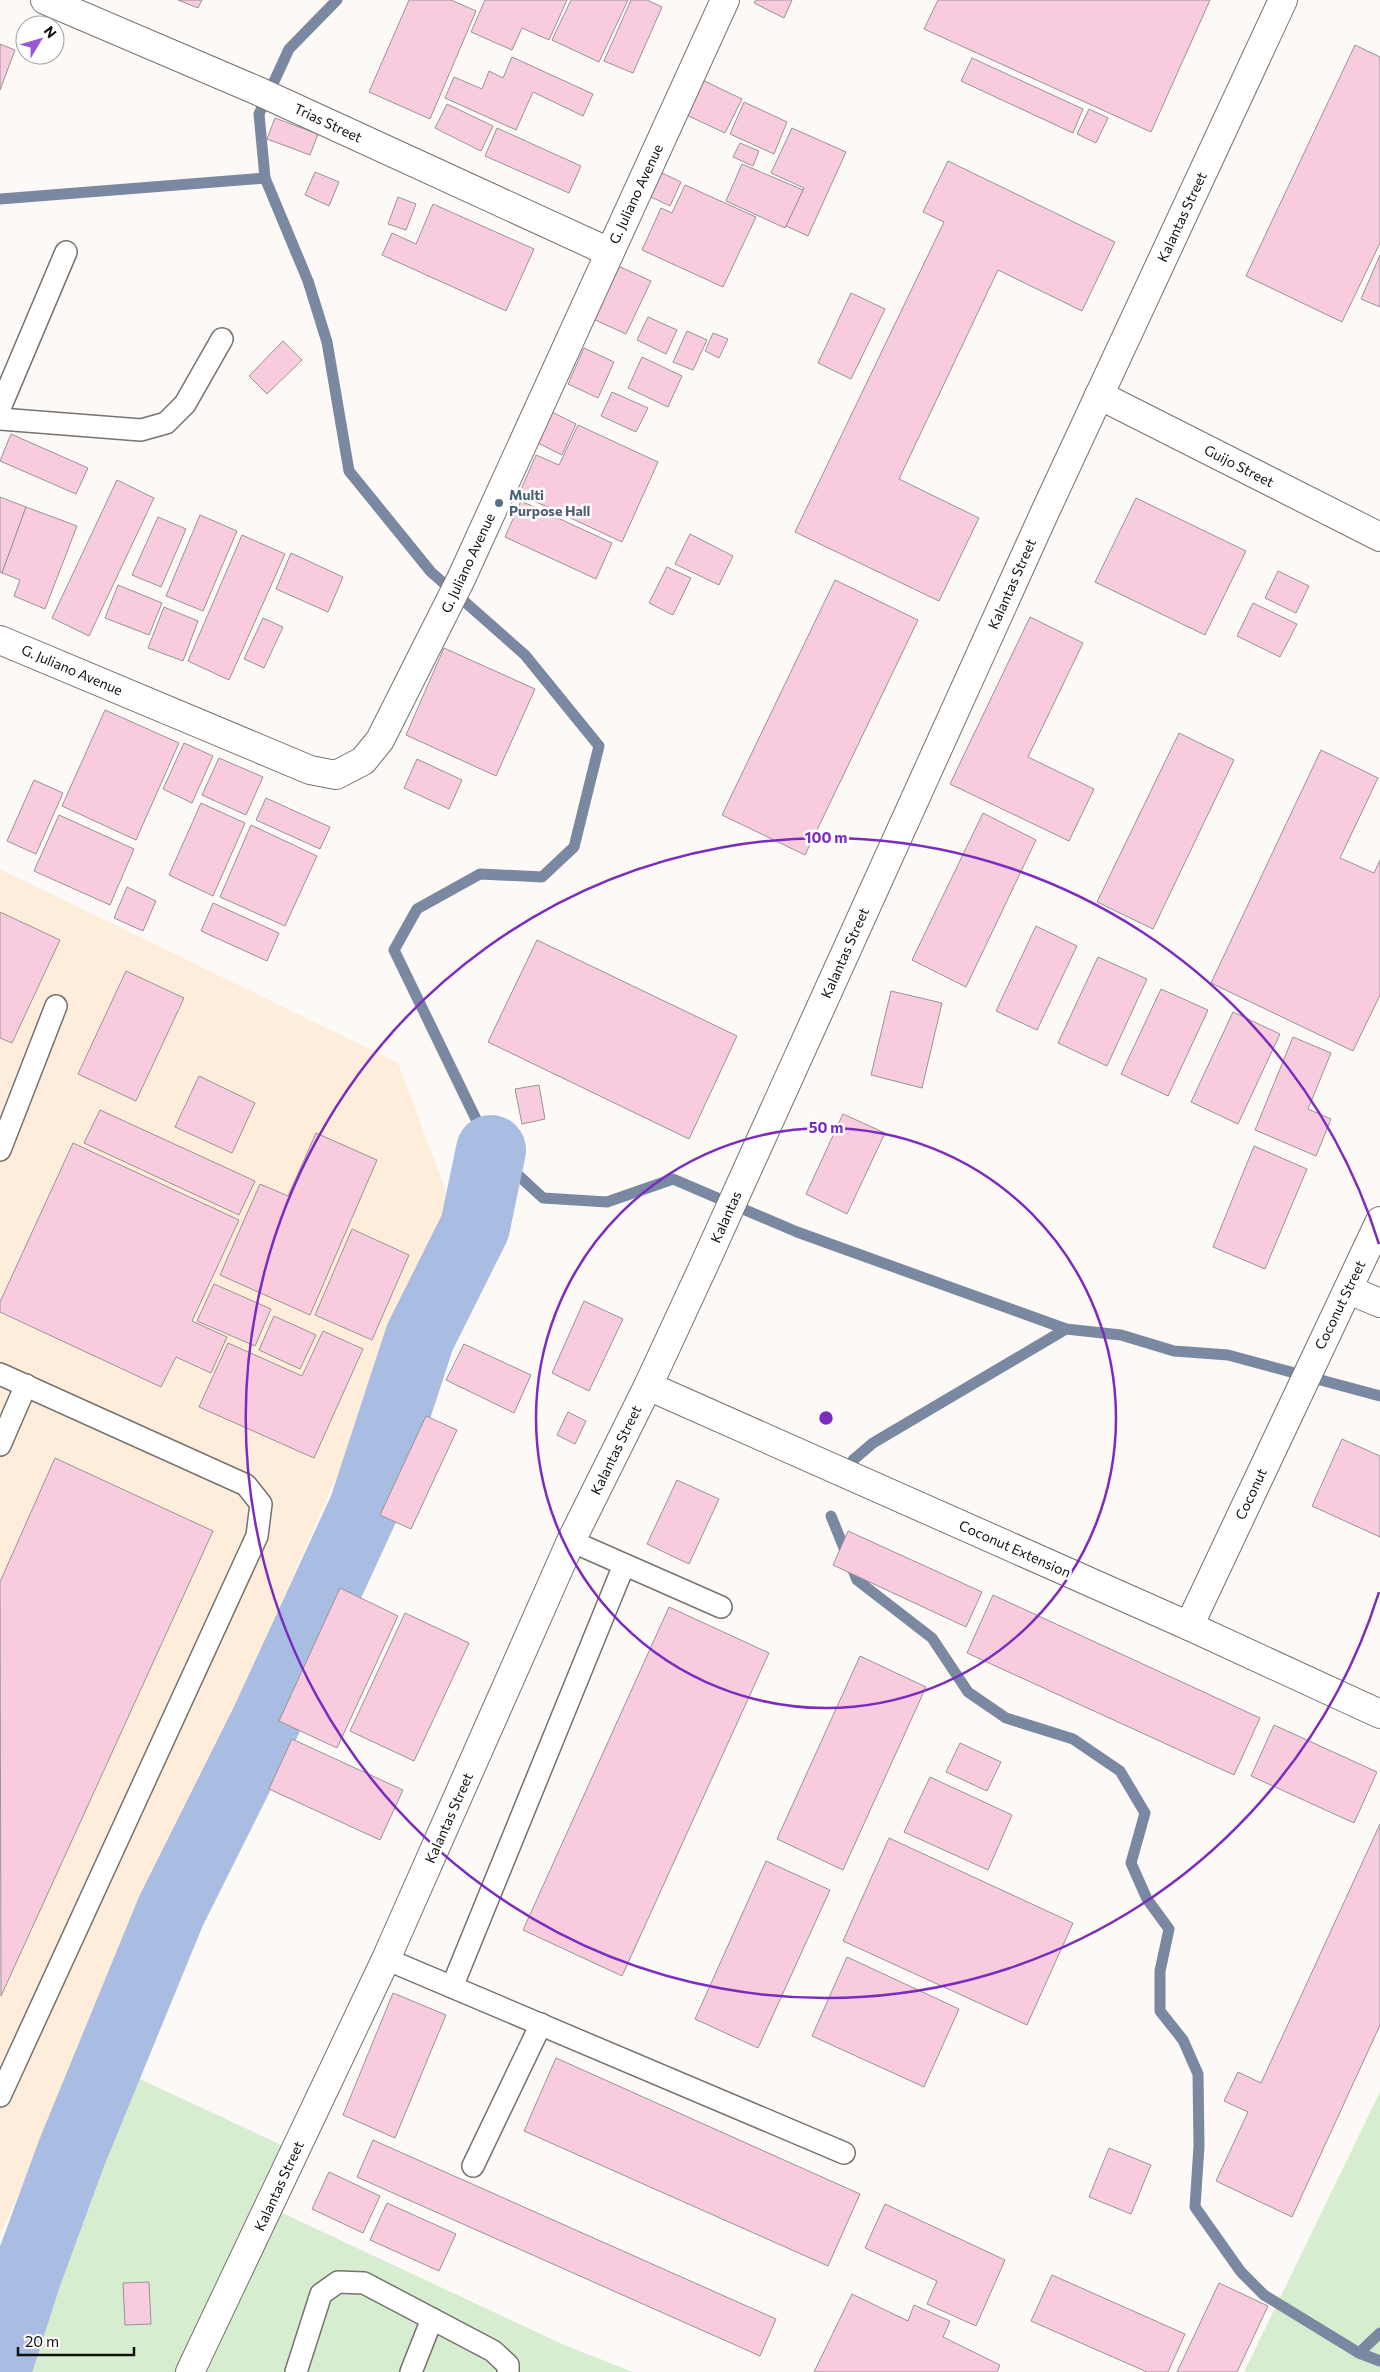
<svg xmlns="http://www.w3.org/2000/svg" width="1380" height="2372" viewBox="0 0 1380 2372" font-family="Commissioner,sans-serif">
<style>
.commercial{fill:#feeddb}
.green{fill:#d7edcf}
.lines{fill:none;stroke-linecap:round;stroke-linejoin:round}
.stream{stroke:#7b88a2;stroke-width:11}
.river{stroke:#a9bce1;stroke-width:70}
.building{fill:#f8cbdf;stroke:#989496}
.service-casing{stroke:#76726f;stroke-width:24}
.minor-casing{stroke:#76726f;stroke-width:30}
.service{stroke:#fff;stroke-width:21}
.minor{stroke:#fff;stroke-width:28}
.ring{fill:none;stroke:#7b2cbf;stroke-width:2.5}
.service-dot{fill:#5c6f8a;stroke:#fff;stroke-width:2}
.labels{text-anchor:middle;stroke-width:5;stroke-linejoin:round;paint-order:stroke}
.street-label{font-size:14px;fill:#11100f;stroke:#fff}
.service-label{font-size:14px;font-weight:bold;fill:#4e5e75;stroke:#fff;text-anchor:start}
.centre{fill:#7b2cbf;stroke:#fff;stroke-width:2.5}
.ring-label{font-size:15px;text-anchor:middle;font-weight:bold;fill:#7b2cbf;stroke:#fff;stroke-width:5;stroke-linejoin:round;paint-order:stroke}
</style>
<rect width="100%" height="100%" fill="#fdf9f6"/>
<polygon class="commercial" points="0,869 398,1063 454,1213 0,2236"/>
<g class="green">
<polygon points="116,2068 301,2154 276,2210 562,2344 633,2372 0,2372 0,2350"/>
<polygon points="1380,2092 1380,2372 1244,2372"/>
</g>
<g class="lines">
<g class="stream">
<polyline points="337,0 289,49 259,114 265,178 308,281 327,342 349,471 431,572 525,655 599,746 574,847 542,877 480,874 417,909 394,950 491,1150 543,1198 607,1202 673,1179 797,1232 1066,1329 1121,1335 1174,1351 1228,1355 1380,1396"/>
<polyline points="0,199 265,178"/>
<polyline points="853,1460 873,1443 1066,1329"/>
<polyline points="831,1516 857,1580 932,1638 968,1692 1006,1718 1073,1739 1120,1771 1145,1813 1131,1863 1147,1899 1169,1929 1160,1971 1160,2011 1183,2040 1198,2074 1199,2146 1195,2207 1241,2272 1264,2295 1359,2353 1380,2361"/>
<polyline points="1359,2353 1380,2333"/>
</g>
<polyline class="river" points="0,2358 26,2277 72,2152 171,1911 266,1721 364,1508 420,1337 475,1227 491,1150"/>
</g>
<g class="building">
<polygon points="178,0 202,0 198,8"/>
<polygon points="409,0 451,0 476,11 430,119 369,92"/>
<polygon points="485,0 567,0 549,40 522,28 512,50 471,32"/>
<polygon points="571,0 628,0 599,62 552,40"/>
<polygon points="631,0 647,0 662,7 633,73 604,61"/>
<polygon points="756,0 792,0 784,18 754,3"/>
<polygon points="938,0 1210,0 1151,132 924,29"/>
<polygon points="0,44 15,50 0,90"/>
<polygon points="1355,45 1380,57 1380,243 1342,322 1246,276"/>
<polygon points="512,57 593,94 583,116 533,92 516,130 445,98 454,77 482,89 489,71 503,78"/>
<polygon points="972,58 1083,109 1073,133 961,81"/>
<polygon points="696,77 742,99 725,133 680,112"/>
<polygon points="744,102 787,122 774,154 730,134"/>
<polygon points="447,104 493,126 481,151 435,128"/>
<polygon points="1089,109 1108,118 1096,143 1077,134"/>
<polygon points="275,118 318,134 310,155 267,139"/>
<polygon points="497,128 581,166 569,193 485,156"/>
<polygon points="792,128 846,152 808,236 786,226 804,188 771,173"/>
<polygon points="740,143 759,151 753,166 733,157"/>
<polygon points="948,161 1115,242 1082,311 998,270 899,479 979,518 939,601 795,532 944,222 923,212"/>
<polygon points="742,164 803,190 785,228 726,201"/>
<polygon points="656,170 681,182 670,206 645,194"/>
<polygon points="315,172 339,182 329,206 305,195"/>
<polygon points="685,185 756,217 723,287 642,250 661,208 672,213"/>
<polygon points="398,197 416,204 406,230 388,224"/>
<polygon points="433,204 534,249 506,311 382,255 392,233 416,244"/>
<polygon points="1380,255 1380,307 1361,299"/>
<polygon points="616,265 651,281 626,334 591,318"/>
<polygon points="851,293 885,309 851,379 818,363"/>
<polygon points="648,317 677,330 666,354 637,340"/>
<polygon points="687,331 707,340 693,370 673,362"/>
<polygon points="713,333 728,339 719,358 705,351"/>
<polygon points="283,341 302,360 267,394 249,376"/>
<polygon points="584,348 614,362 598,398 568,384"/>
<polygon points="642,357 682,376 668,407 628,388"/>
<polygon points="612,392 648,408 636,432 601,416"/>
<polygon points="552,412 576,424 562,455 538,443"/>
<polygon points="578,425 658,462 622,542 519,494 536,455 559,465"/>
<polygon points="11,434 88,468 76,494 0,461"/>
<polygon points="117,480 154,498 89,636 52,618"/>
<polygon points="0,497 26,507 2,573 0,572"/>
<polygon points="1136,498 1246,551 1205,635 1095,582"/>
<polygon points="521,501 612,543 596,579 505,537"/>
<polygon points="26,507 77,526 45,609 14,596 20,580 2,573"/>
<polygon points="200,515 237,531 203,611 166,596"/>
<polygon points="158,517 186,529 161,587 132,575"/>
<polygon points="690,534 733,556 719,585 675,564"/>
<polygon points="242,535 285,554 229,680 188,661"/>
<polygon points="291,553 343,577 328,612 276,589"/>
<polygon points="667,567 691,578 673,615 649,603"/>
<polygon points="1278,571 1309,586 1296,613 1265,598"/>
<polygon points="835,580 918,620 805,855 722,815"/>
<polygon points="118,585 162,603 149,635 105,618"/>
<polygon points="1253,603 1297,624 1280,657 1237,636"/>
<polygon points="164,607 198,621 183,661 148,648"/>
<polygon points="1030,617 1083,643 1028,757 1094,789 1069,841 950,784"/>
<polygon points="263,618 283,627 264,668 244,659"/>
<polygon points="444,648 535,689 496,776 406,735"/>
<polygon points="105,710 179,743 136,840 62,806"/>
<polygon points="1179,733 1234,760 1153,929 1097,902"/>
<polygon points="184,743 213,756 192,803 163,789"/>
<polygon points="1321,750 1378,778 1340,858 1374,873 1380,860 1380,995 1353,1051 1211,983"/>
<polygon points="219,758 263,777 246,815 202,795"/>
<polygon points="417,759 462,780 449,809 404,788"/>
<polygon points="34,780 63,793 36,854 7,841"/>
<polygon points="266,798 330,827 320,849 256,820"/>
<polygon points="201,803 245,823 213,896 169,875"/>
<polygon points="983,813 1036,840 966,987 912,960"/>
<polygon points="59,815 134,849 110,905 34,871"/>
<polygon points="251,825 317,856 285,926 220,897"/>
<polygon points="127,887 156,901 143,931 114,918"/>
<polygon points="213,903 279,933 267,961 201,931"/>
<polygon points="0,912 60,940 12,1043 0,1038"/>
<polygon points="1036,926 1077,946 1037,1030 996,1011"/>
<polygon points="537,940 737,1036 689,1139 488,1042"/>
<polygon points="1098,957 1147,979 1107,1066 1058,1043"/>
<polygon points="126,971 184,998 136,1101 78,1074"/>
<polygon points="1161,989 1208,1010 1168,1096 1121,1074"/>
<polygon points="891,991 942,1003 922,1088 871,1075"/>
<polygon points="1233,1012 1280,1034 1238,1124 1191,1102"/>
<polygon points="1293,1037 1331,1053 1308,1109 1331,1119 1316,1156 1255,1130"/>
<polygon points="199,1076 255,1103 232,1153 175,1127"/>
<polygon points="539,1085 545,1119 522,1124 515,1089"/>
<polygon points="100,1110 255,1181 239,1215 84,1143"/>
<polygon points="843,1114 885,1133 847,1214 806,1194"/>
<polygon points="316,1133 377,1160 310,1315 220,1275 260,1184 288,1196"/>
<polygon points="73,1143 239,1220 192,1321 227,1337 211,1373 176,1357 161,1387 0,1312 0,1302"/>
<polygon points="1254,1146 1307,1169 1265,1269 1213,1247"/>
<polygon points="352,1229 409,1255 372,1340 315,1315"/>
<polygon points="214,1284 271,1309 255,1346 197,1321"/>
<polygon points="584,1301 623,1319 589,1391 552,1373"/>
<polygon points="274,1316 316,1335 300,1369 259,1350"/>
<polygon points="323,1331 363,1349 314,1458 199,1407 228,1343 302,1376"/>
<polygon points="464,1344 531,1375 514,1413 446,1380"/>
<polygon points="568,1412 586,1421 575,1444 557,1435"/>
<polygon points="426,1416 457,1430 411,1529 380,1515"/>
<polygon points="1342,1439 1380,1456 1380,1537 1312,1506"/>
<polygon points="55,1458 213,1531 1,1996 0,1582"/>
<polygon points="677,1480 719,1499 689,1564 647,1544"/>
<polygon points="848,1531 982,1592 966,1627 833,1565"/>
<polygon points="340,1588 398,1616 337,1748 279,1721"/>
<polygon points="993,1595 1260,1718 1234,1775 967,1653"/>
<polygon points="669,1607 769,1653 622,1976 523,1930"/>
<polygon points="405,1613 469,1643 414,1761 350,1731"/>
<polygon points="860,1656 926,1687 843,1870 777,1839"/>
<polygon points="1274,1725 1377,1772 1354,1823 1251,1776"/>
<polygon points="292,1739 403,1790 380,1840 269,1789"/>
<polygon points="960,1743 1001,1762 987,1791 946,1772"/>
<polygon points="930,1777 1012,1815 988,1870 904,1832"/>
<polygon points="1380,1824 1380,2025 1292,2217 1216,2181 1248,2112 1224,2101 1238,2072 1261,2083"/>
<polygon points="889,1838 1073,1923 1027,2025 843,1941"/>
<polygon points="766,1861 830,1890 758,2048 695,2019"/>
<polygon points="847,1957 959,2009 924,2087 812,2036"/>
<polygon points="393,1993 446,2015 395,2138 343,2115"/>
<polygon points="556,2058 860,2194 828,2266 524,2131"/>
<polygon points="373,2140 776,2319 760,2356 357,2177"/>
<polygon points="1109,2148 1151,2165 1131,2214 1089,2197"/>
<polygon points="329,2172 380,2196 363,2233 312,2209"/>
<polygon points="387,2203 456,2234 439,2271 370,2240"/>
<polygon points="885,2204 1005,2260 976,2326 927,2304 937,2281 865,2248"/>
<polygon points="1052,2275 1185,2334 1168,2372 1147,2372 1031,2321"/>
<polygon points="149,2282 151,2324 125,2325 123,2283"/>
<polygon points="1219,2283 1268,2306 1237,2372 1177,2372"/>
<polygon points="852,2294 908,2321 914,2305 950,2321 943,2337 1000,2365 997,2372 814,2372"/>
</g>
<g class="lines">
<defs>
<g id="service">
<polyline points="0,408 66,252"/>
<polyline points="0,419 141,430 166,423 185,404 222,339"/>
<polyline points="0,1150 56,1006"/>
<polyline points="0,1374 246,1485 261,1504 257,1536 0,2096"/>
<polyline points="0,1445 26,1385"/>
<polyline points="571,1541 721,1607"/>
<polyline points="386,1959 844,2153"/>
<polyline points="452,1987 624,1565"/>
<polyline points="473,2166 541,2024"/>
<polyline points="296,2372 321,2294 338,2282 364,2283 493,2351 508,2365 508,2372"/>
<polyline points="411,2372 432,2319"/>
</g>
<g id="minor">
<polyline points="45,0 258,91 609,252"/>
<polyline points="1099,395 1380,537"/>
<polyline points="0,640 310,770 336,775 363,761 380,740 461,579 725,0"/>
<polyline points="1349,1290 1380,1303"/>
<polyline points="648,1386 1189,1626 1380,1714"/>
<polyline points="1189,1626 1380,1221"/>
<polyline points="190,2372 386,1959 571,1541 648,1386 705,1263 1044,514 1283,0"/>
</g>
</defs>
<use href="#service" class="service-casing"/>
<use href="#minor" class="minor-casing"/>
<use href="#service" class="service"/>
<use href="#minor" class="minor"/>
</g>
<g class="ring">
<circle cx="826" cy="1418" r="290"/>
<path d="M1379 1592A580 580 0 1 1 1379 1244"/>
</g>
<circle class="service-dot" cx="499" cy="503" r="5"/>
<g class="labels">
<g class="street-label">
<text transform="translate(328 123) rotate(25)" y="5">Trias Street</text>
<text transform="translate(636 194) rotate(-65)" y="5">G. Juliano Avenue</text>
<text transform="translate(1182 217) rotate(-65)" y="5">Kalantas Street</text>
<text transform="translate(1239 466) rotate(27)" y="5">Guijo Street</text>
<text transform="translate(468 563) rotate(-65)" y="5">G. Juliano Avenue</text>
<text transform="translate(1012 584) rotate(-66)" y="5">Kalantas Street</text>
<text transform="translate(72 670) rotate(23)" y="5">G. Juliano Avenue</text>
<text transform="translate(845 953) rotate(-66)" y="5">Kalantas Street</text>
<text transform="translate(726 1217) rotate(-66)" y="5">Kalantas</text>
<text transform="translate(1340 1305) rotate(-64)" y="5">Coconut Street</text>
<text transform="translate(616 1450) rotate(-64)" y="5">Kalantas Street</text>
<text transform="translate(1251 1494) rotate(-65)" y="5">Coconut</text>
<text transform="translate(1015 1549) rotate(24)" y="5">Coconut Extension</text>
<text transform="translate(449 1818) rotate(-66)" y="5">Kalantas Street</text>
<text transform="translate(279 2186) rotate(-65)" y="5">Kalantas Street</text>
</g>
<g class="service-label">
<text x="509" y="500">Multi<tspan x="509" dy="16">Purpose Hall</tspan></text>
</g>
</g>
<circle cx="826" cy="1418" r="8" class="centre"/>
<g class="ring-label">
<text x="826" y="843">100 m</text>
<text x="826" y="1133">50 m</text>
</g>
<g transform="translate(40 40) rotate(52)"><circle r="24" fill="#ffffff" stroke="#a09f9f"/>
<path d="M0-4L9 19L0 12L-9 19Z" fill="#9659d0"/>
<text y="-8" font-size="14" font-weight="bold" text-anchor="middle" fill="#11100f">N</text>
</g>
<path d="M18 2347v8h116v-8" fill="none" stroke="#11100f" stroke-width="2.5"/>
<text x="25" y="2347" font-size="15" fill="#11100f" stroke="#ffffff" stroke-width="4" paint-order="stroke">20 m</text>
</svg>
